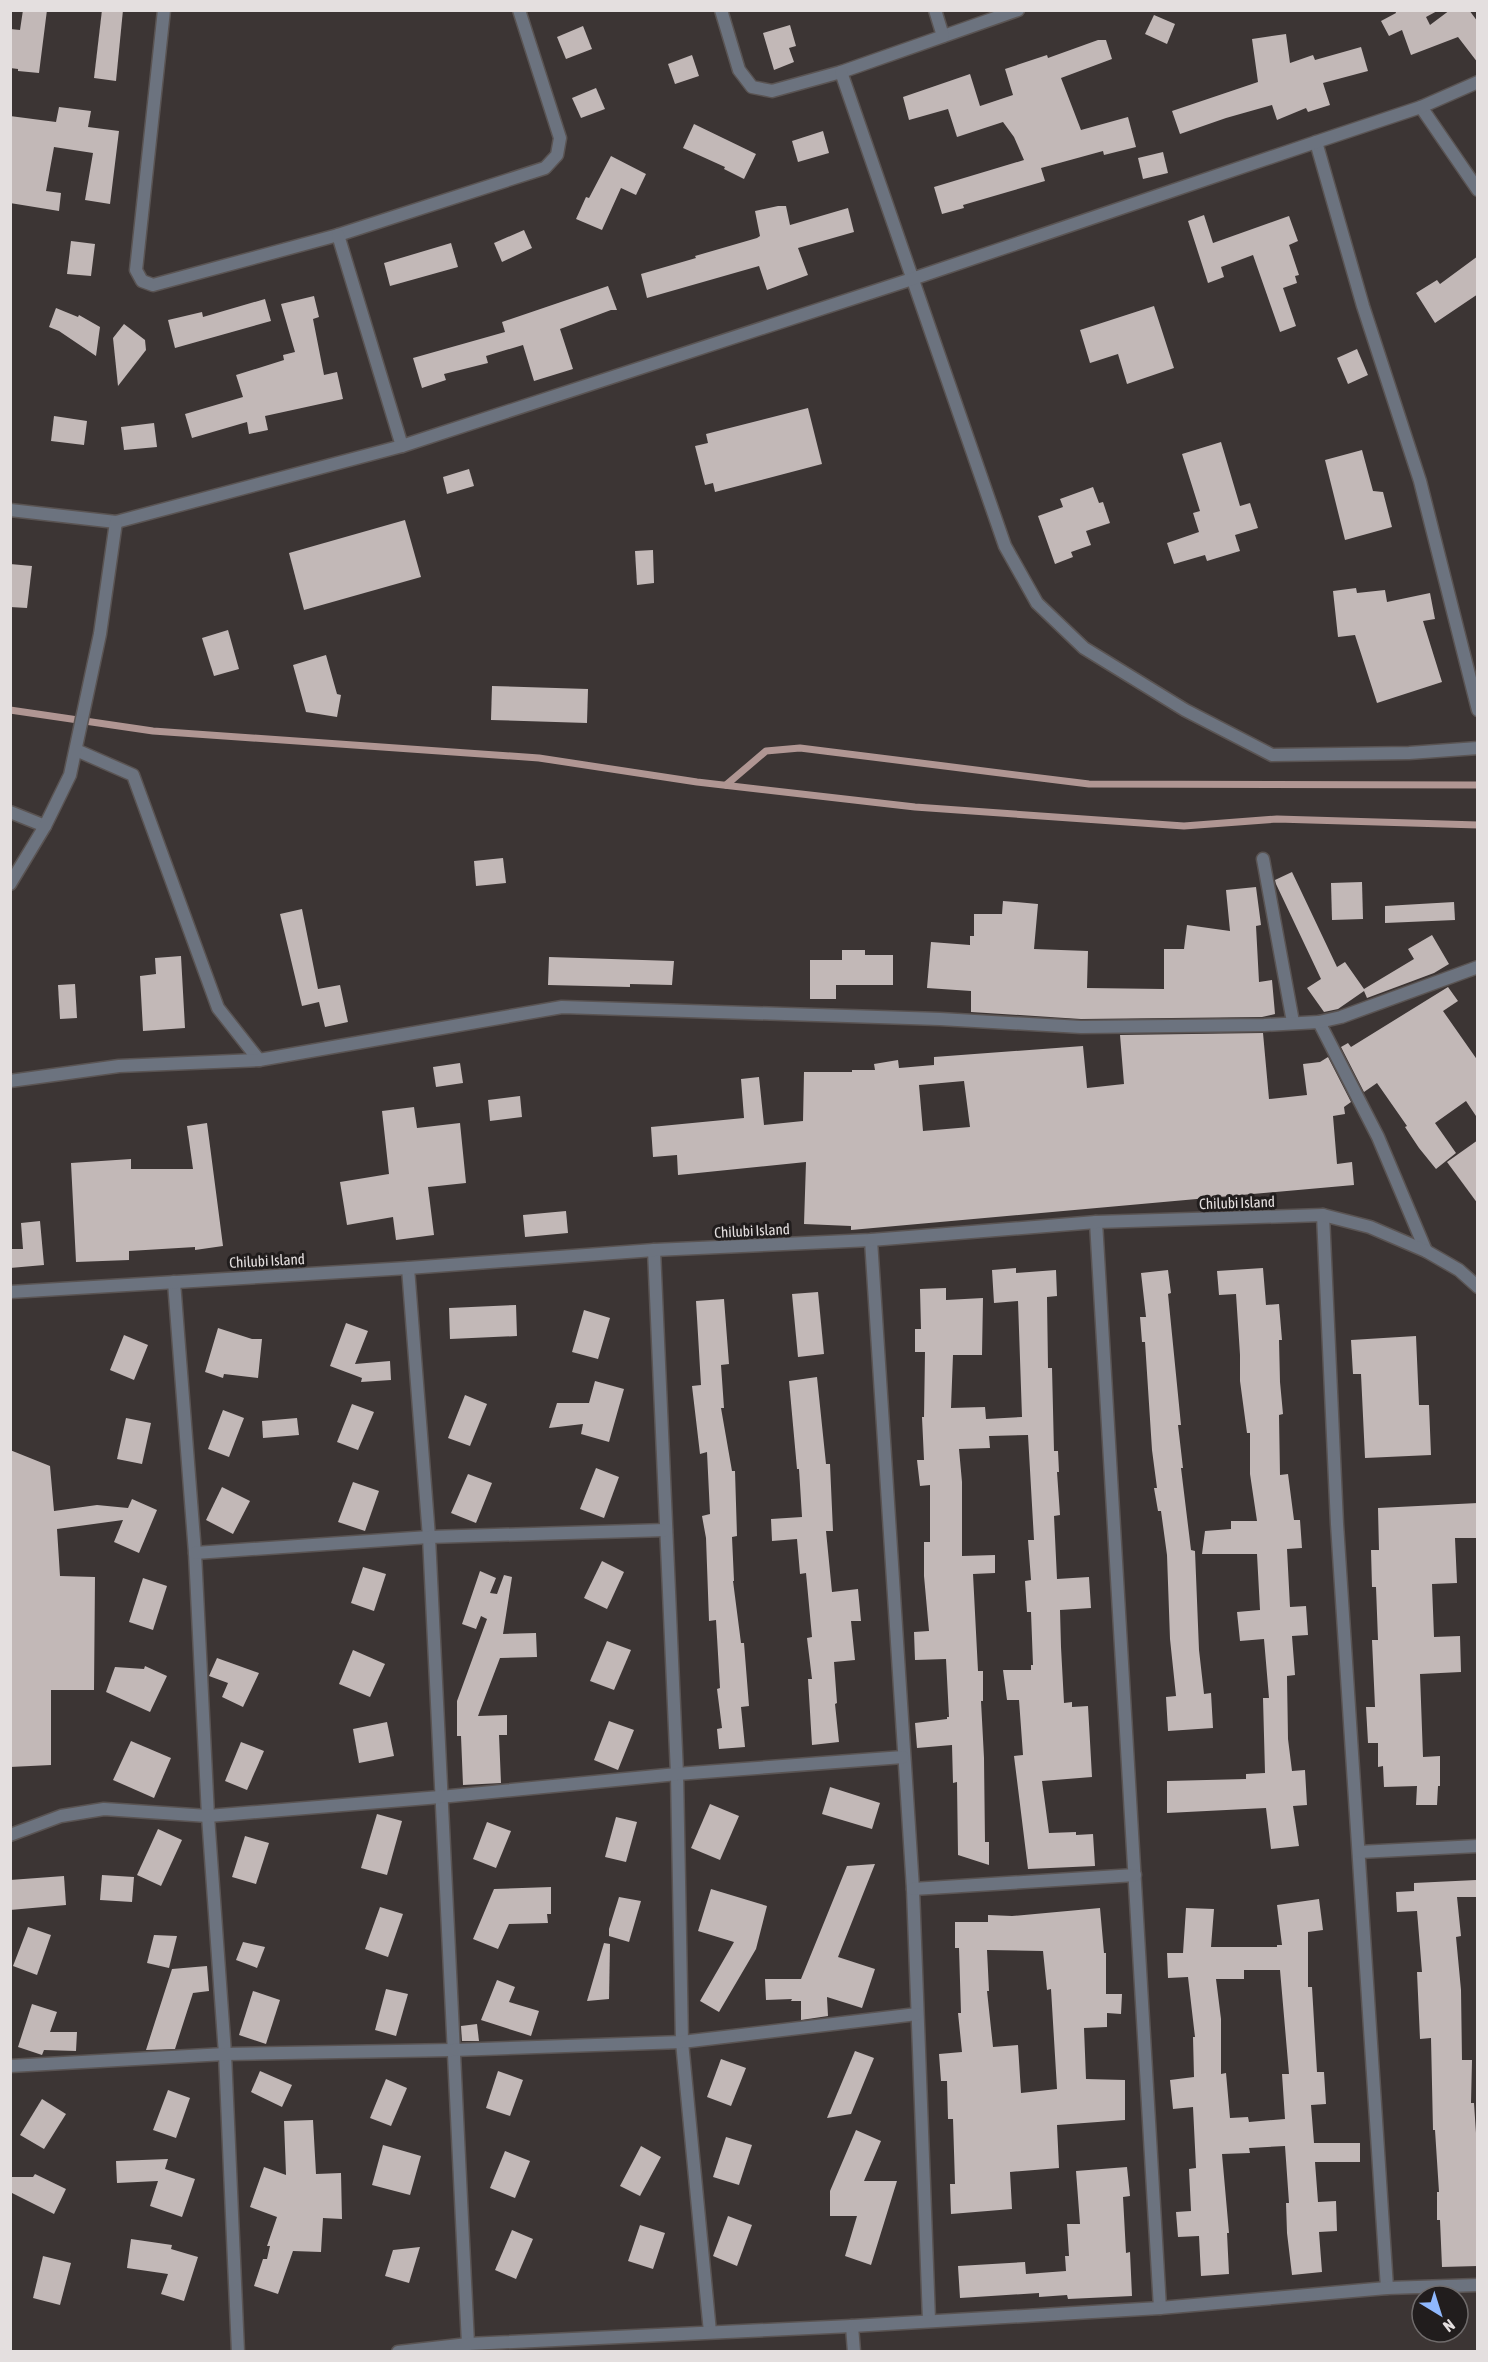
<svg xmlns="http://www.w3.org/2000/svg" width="1488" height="2362" viewBox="0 0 1488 2362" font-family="'Asap Condensed',sans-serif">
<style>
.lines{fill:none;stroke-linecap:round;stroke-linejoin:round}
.stream{stroke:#b09693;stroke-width:7}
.building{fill:#c2b8b7;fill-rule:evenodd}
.minor-casing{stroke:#5a5453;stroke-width:15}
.tertiary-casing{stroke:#5a5453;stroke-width:15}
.minor{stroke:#6c737f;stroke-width:12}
.tertiary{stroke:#6c737f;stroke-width:12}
.labels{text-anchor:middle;stroke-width:6;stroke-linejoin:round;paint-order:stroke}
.street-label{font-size:15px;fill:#e4dfdf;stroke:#211d1d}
</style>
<rect width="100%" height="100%" fill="#3c3534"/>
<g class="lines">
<g class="stream">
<polyline points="10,710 153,731 539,758 697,782 915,807 1184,826 1277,819 1478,825"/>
<polyline points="726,785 766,751 800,748 1089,784 1478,785"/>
</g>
</g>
<g class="building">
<polygon points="23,10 47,10 39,73 18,71 18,69 10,68 10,29 20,30"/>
<polygon points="102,10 123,10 116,81 94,78"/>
<polygon points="1395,10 1439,10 1426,17 1430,25 1450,10 1469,10 1478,22 1478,63 1458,37 1411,55 1402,30 1389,36 1381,21 1396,13"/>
<polygon points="1154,15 1175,24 1167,44 1145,34"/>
<polygon points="790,25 796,46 789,48 794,62 774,70 763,33"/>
<polygon points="583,26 592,49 566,59 557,37"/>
<polygon points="1286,34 1290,63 1313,55 1315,60 1361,47 1368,71 1323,83 1330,105 1308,112 1306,108 1277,120 1272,105 1226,118 1180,134 1172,111 1258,82 1252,39"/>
<polygon points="1098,40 1106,40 1112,59 1061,78 1081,130 1128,117 1136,147 1104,155 1103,151 1041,168 1045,181 963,205 964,208 942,214 934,187 1024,160 1014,137 1003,122 957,137 948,109 909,120 903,97 970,74 980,106 1013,95 1005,69 1047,55 1048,58"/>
<polygon points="692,55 699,76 675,84 668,64"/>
<polygon points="596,88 605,109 581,118 572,98"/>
<polygon points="59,107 91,111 88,127 119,131 110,204 85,200 93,153 54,147 46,191 61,193 59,211 10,203 10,116 56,122"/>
<polygon points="694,124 756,154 744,179 724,169 725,167 683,148"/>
<polygon points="823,131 829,153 798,162 792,141"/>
<polygon points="1163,152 1168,173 1143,179 1138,158"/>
<polygon points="611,156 646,174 636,195 621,188 602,230 576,219 586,197 589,198"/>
<polygon points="778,206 786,206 790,225 848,208 854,232 798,248 808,275 767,290 759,266 647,298 641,274 696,258 695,256 757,238 760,236 755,211"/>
<polygon points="1204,215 1213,243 1289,216 1298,241 1289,245 1299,275 1295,276 1297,283 1283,288 1296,326 1280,332 1253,255 1221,267 1224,277 1208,283 1188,221"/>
<polygon points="524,230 532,248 502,262 494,243"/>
<polygon points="71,241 95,244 91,276 67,274"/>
<polygon points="451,243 458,267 390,286 384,263"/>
<polygon points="1478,256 1478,294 1435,323 1416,293 1437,280 1440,284"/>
<polygon points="608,286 617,310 611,310 560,329 573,369 534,381 523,345 486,356 488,363 444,374 446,380 422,388 413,358 505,332 502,322"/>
<polygon points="314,296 319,317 313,319 324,375 337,372 343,399 265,416 268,430 249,434 247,422 192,438 185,414 243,397 236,375 284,360 283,355 295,352 281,304"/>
<polygon points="265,299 271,321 175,348 168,320 202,312 203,317"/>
<polygon points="1154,306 1174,368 1127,384 1118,354 1090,363 1080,330"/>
<polygon points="56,308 78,317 79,315 100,327 96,356 59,331 49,327"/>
<polygon points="124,324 145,340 146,350 118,386 113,338"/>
<polygon points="1357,349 1368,375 1348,384 1337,358"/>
<polygon points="808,408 822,464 715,492 713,483 705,485 695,446 708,443 706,434"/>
<polygon points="54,416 87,421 84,445 51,441"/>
<polygon points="154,423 157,447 124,450 121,427"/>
<polygon points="1221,442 1240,506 1250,503 1258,528 1235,535 1240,551 1207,561 1205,555 1174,564 1167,543 1199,532 1193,513 1200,511 1182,454"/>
<polygon points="1362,450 1373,491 1383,492 1392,527 1345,540 1325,460"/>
<polygon points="469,469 474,486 447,494 443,477"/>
<polygon points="1093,487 1099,503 1103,502 1110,523 1086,531 1091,545 1071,552 1073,557 1055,564 1038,516 1063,507 1060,499"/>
<polygon points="405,520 421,577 304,610 289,553"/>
<polygon points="653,550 654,583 637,585 635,551"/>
<polygon points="10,564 32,566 27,608 10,607"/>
<polygon points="1356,588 1357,593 1385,590 1387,602 1430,593 1435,619 1423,621 1442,682 1377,703 1355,635 1338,637 1333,591"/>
<polygon points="228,630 239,669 214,676 202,638"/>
<polygon points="326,655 337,694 341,695 337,717 306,712 293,665"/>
<polygon points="492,686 588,689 587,723 491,720"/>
<polygon points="503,858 506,883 476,886 474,861"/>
<polygon points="1292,872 1337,967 1345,962 1364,989 1414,959 1408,949 1432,935 1449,964 1434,973 1367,998 1364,991 1338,1009 1324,1012 1307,988 1321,979 1276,884 1275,880"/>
<polygon points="1362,882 1363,919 1332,920 1331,883"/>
<polygon points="1256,887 1261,925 1256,926 1259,982 1272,980 1275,1014 1262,1017 1081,1019 971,1012 971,991 927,988 931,942 970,945 970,936 974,936 974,914 1002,914 1003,901 1038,904 1034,949 1088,951 1087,988 1164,989 1164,949 1184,949 1187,925 1230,931 1226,890"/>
<polygon points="1454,902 1455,920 1385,923 1385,906"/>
<polygon points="302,909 318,989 340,985 348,1022 325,1027 319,1002 302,1006 280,914"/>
<polygon points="842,950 865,950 865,955 893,955 893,985 836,985 836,999 810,999 810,960 842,960"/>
<polygon points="181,956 185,1028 143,1031 140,976 156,974 155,958"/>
<polygon points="549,957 674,961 672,985 630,984 630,987 548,985"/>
<polygon points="75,984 77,1018 60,1019 58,985"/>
<polygon points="1448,987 1458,1001 1443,1011 1478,1061 1478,1119 1466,1101 1435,1123 1456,1153 1436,1169 1419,1148 1405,1127 1407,1126 1377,1083 1364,1092 1341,1047 1348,1043 1351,1047"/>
<path d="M1263,1033L1269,1099L1307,1095L1303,1064L1320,1062L1328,1057L1351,1102L1344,1107L1345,1114L1333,1116L1337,1164L1352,1162L1354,1185L851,1230V1226L804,1224L806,1162L678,1175L677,1155L653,1157L651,1127L744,1118L741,1079L759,1077L764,1125L803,1121L804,1072H852V1070H875L874,1064L898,1060L899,1068L934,1065V1057L1083,1046L1087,1088L1124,1084L1120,1035ZM964,1081L970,1127L923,1131L919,1085Z"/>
<polygon points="460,1063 463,1083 436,1087 433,1067"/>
<polygon points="520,1096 522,1117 490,1121 488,1100"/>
<polygon points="414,1107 417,1128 460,1123 466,1183 428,1187 434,1235 396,1240 393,1217 347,1225 340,1182 389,1174 382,1111"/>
<polygon points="207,1123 223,1246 195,1250 195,1247 129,1251 129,1260 76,1262 71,1163 131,1159 131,1169 193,1169 187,1126"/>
<polygon points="1478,1140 1478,1204 1447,1162"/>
<polygon points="566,1211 568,1233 525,1237 523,1215"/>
<polygon points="40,1221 44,1265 10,1268 10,1249 23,1249 21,1223"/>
<polygon points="1016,1268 1016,1273 1056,1270 1057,1296 1047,1297 1048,1368 1052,1368 1054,1451 1058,1451 1059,1472 1057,1472 1060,1515 1054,1516 1057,1579 1089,1577 1091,1608 1060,1610 1061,1647 1064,1703 1072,1702 1072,1707 1088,1706 1092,1777 1042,1781 1049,1833 1076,1832 1076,1835 1093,1834 1095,1866 1028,1869 1014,1756 1023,1755 1019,1700 1007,1700 1003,1670 1031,1670 1031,1665 1033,1665 1031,1612 1027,1612 1025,1581 1031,1580 1028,1540 1034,1540 1028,1435 989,1436 990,1448 959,1449 962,1482 962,1556 995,1555 995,1573 973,1574 978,1671 983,1671 983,1701 981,1701 984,1758 985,1842 989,1842 989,1865 958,1855 957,1782 953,1783 952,1745 917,1748 915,1723 947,1719 947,1717 949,1717 946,1659 915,1660 914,1632 929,1631 924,1576 924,1542 930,1542 930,1485 920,1486 917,1460 924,1460 922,1417 924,1417 925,1352 915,1352 915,1329 921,1329 920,1289 946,1288 946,1300 983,1298 982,1355 953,1355 951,1408 985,1407 986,1419 1022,1417 1018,1301 994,1303 992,1270"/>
<polygon points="1263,1268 1266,1305 1279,1304 1282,1340 1279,1340 1280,1382 1283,1414 1279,1415 1280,1475 1288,1474 1294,1520 1300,1520 1302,1548 1287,1549 1290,1607 1306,1606 1308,1635 1292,1636 1295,1675 1287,1676 1288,1739 1292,1771 1305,1770 1307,1805 1293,1806 1299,1846 1271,1849 1266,1808 1167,1813 1167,1781 1246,1779 1246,1774 1265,1773 1263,1698 1269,1698 1264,1639 1240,1641 1237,1612 1260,1610 1257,1554 1202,1554 1205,1531 1231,1529 1231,1521 1257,1521 1250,1474 1250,1433 1247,1433 1240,1381 1240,1355 1236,1294 1219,1295 1217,1271"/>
<polygon points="1168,1270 1171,1293 1168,1294 1181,1425 1178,1425 1183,1468 1181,1468 1191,1550 1195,1551 1199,1650 1204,1694 1211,1693 1213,1728 1168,1731 1166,1697 1176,1696 1170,1639 1167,1555 1161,1511 1158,1511 1154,1488 1157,1488 1152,1450 1145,1342 1142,1342 1140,1317 1146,1317 1141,1273"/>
<polygon points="818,1292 824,1354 798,1357 792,1294"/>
<polygon points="724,1299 729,1364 721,1365 724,1408 721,1408 732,1471 735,1471 737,1536 732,1537 734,1581 733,1581 741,1643 744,1643 749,1706 741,1707 745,1747 719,1749 717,1729 722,1728 717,1689 720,1688 716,1620 709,1621 706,1538 702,1516 710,1514 707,1452 700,1454 692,1386 701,1385 696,1301"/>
<polygon points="516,1305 517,1336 450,1339 449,1308"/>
<polygon points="584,1310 610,1318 598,1359 572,1352"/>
<polygon points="346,1323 368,1331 355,1364 390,1361 391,1380 361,1382 362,1378 330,1366"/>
<polygon points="218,1328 252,1339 262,1339 258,1378 224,1374 223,1378 205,1372"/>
<polygon points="124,1335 148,1345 134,1380 110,1370"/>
<polygon points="1416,1336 1419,1405 1429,1405 1431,1455 1365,1458 1361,1374 1353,1374 1351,1340"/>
<polygon points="817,1377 826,1464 830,1464 833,1531 826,1531 832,1592 858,1589 861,1621 851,1621 855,1660 834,1662 837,1703 835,1704 839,1742 812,1745 808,1679 812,1679 807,1638 812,1637 806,1573 800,1574 797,1539 772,1541 771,1519 802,1517 799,1469 797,1469 789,1381"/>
<polygon points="595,1381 624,1389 609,1442 581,1434 583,1424 549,1428 557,1403 589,1403"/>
<polygon points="465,1395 487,1404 470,1446 448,1438"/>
<polygon points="352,1404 374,1412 358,1450 337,1442"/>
<polygon points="223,1410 244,1418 229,1457 208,1449"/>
<polygon points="126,1418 151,1423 142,1464 117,1459"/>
<polygon points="297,1418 299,1435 263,1438 262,1421"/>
<polygon points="10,1450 50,1466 54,1511 97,1505 128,1508 132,1499 157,1510 139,1553 114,1542 123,1520 57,1529 60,1576 95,1577 94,1690 51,1690 51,1765 10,1767"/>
<polygon points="596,1468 619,1477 604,1518 580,1509"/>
<polygon points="468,1474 492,1483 476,1523 451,1513"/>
<polygon points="353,1482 379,1491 365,1531 338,1522"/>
<polygon points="222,1487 250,1501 233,1534 206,1520"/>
<polygon points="1478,1503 1478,1538 1455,1538 1457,1583 1432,1584 1434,1637 1460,1636 1461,1672 1420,1674 1423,1757 1440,1756 1440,1786 1438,1786 1437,1805 1416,1805 1417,1786 1384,1787 1383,1766 1378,1767 1378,1743 1368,1743 1366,1707 1375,1707 1372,1640 1378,1640 1376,1587 1372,1587 1371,1550 1379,1550 1378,1508"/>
<polygon points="602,1561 624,1572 607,1609 584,1598"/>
<polygon points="363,1567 386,1574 374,1611 351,1603"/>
<polygon points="480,1571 496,1578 490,1593 497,1594 504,1575 512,1577 503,1634 536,1633 537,1657 500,1658 478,1716 507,1715 507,1735 499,1735 501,1783 463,1785 461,1736 457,1736 457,1701 487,1619 481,1616 476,1629 462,1624"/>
<polygon points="143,1578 167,1586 153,1630 129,1622"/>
<polygon points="607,1641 631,1650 614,1690 590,1681"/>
<polygon points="353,1650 385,1664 370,1697 339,1684"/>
<polygon points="217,1658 259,1673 243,1707 222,1697 228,1683 209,1676"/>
<polygon points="145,1666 167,1676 150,1712 106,1692 115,1667 144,1669"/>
<polygon points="609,1721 634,1730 618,1770 594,1760"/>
<polygon points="387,1722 394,1756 359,1763 353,1729"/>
<polygon points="131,1741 171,1758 154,1798 113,1780"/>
<polygon points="241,1742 264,1751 247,1790 225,1781"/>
<polygon points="830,1787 880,1803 872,1829 822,1814"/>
<polygon points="710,1804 739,1816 720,1860 691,1848"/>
<polygon points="377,1814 402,1821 387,1875 361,1868"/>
<polygon points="616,1817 637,1822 626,1862 605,1857"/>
<polygon points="487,1822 511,1831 496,1868 473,1859"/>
<polygon points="158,1829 182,1840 161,1886 137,1875"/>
<polygon points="245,1836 269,1843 256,1884 232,1877"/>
<polygon points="875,1864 838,1957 875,1969 862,2008 827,1997 828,2016 801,2020 801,2001 791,2001 792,1999 766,2000 765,1979 801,1979 847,1866"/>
<polygon points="102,1875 134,1877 132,1902 100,1900"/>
<polygon points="64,1876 66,1905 10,1910 10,1880"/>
<polygon points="1476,1880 1477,1897 1457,1897 1461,1936 1456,1937 1461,1990 1462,2060 1472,2060 1471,2103 1474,2103 1478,2163 1478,2266 1442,2267 1440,2220 1437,2220 1437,2192 1439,2192 1435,2130 1433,2130 1431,2038 1420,2039 1417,1972 1422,1972 1417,1911 1397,1912 1396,1892 1414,1891 1414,1883"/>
<polygon points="551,1887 551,1914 547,1914 548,1923 509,1924 498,1949 473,1939 494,1889"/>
<polygon points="711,1889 767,1906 756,1949 719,2012 700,2001 734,1942 698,1931"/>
<polygon points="619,1897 641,1901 629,1942 609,1936 609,1929"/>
<path d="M1319,1899L1323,1930L1308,1932V1987H1312L1317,2072H1324L1326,2104L1311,2105L1314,2143H1360V2162H1315L1318,2202L1336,2201L1337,2231L1319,2232L1322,2272L1292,2275L1287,2233L1286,2203H1289L1285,2146L1249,2148L1250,2153L1222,2154L1229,2233H1227L1229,2274L1201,2276L1199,2236L1178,2237L1176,2212L1191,2211L1189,2169L1196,2168L1193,2107L1173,2109L1170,2080L1194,2077L1193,2037H1195L1188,1977L1168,1978L1167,1953H1183L1186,1908L1214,1909L1211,1947H1277V1945H1282L1277,1905ZM1244,1970H1280L1289,2074H1282L1285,2119L1249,2122L1248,2117L1230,2118L1226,2073L1221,2074V2019L1216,1979H1244Z"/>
<polygon points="380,1907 403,1914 388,1957 365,1949"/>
<path d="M1100,1908L1104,1953H1106V1994H1122L1121,2014L1107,2013V2027L1084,2028L1086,2079L1125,2080V2120L1057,2125L1059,2168L1010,2172L1012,2209L951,2214L950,2184H955L953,2119H948L947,2081H941L939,2054L962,2052L958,2013H961L959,1948H955V1922H988V1915L1012,1916ZM987,1950L1043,1951L1047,1990L1051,1989L1057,2089L1021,2093L1018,2045L993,2047L987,1991H989Z"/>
<polygon points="28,1927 51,1935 37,1975 13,1966"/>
<polygon points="154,1935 177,1936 169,1968 147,1963"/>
<polygon points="243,1942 265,1947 257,1968 236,1960"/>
<polygon points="604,1943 610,1944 609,1999 587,2001"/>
<polygon points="207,1966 209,1991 193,1993 175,2049 146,2050 172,1969"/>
<polygon points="497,1980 515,1987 509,2002 539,2011 531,2036 481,2020"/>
<polygon points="386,1989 408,1994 396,2036 375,2030"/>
<polygon points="253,1991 280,2000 266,2044 239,2035"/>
<polygon points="32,2004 57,2012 50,2032 77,2032 76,2051 44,2050 42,2055 18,2047"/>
<polygon points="477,2024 479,2041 462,2041 461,2026"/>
<polygon points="855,2051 874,2058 851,2114 827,2118"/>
<polygon points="721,2059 746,2068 731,2106 707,2097"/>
<polygon points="260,2071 292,2085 282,2107 251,2092"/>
<polygon points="498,2071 523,2080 510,2116 486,2108"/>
<polygon points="386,2079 407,2088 391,2126 370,2118"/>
<polygon points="168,2090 190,2098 176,2138 153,2130"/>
<polygon points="42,2099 66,2114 44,2149 20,2135"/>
<polygon points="313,2120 316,2174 341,2173 342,2219 323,2218 321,2252 293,2251 278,2294 254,2286 263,2259 267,2259 270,2246 267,2246 277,2217 250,2207 264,2167 286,2175 284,2121"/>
<polygon points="856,2130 881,2141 864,2181 897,2181 871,2265 845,2256 857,2216 830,2216 830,2191"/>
<polygon points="726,2137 752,2145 739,2185 713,2177"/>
<polygon points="383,2145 421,2156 410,2195 372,2185"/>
<polygon points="641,2146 661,2157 640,2196 620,2186"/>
<polygon points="505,2151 530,2161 515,2198 490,2188"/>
<polygon points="168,2159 165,2169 195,2179 182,2217 150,2206 158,2181 117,2183 116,2161"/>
<polygon points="1127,2167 1130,2196 1123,2197 1126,2253 1130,2252 1132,2296 1068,2299 1067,2295 1039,2297 1039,2293 960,2298 958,2266 1025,2262 1026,2274 1066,2271 1065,2256 1069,2256 1067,2224 1080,2224 1076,2171"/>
<polygon points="35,2174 66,2189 54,2214 10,2192 10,2177 33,2177"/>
<polygon points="728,2216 752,2225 737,2266 713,2256"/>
<polygon points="640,2225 665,2233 653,2269 628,2261"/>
<polygon points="512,2230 533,2239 516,2279 495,2270"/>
<polygon points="131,2239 172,2245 171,2249 198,2257 184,2301 161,2294 168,2274 127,2268"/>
<polygon points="420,2247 409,2283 385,2276 393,2250"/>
<polygon points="43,2256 71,2263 60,2305 33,2298"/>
</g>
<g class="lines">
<defs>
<g id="minor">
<polyline points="164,10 136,270 142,281 153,285 338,235 545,168 557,155 560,138 519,10"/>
<polyline points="721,10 739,70 752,87 772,91 841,72 1018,10"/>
<polyline points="935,10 943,36"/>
<polyline points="841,72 1005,546 1037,603 1084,648 1185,710 1272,755 1409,753 1478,748"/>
<polyline points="1421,107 1478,190"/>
<polyline points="1316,142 1363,306 1420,481 1478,710"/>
<polyline points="338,235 402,446"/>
<polyline points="10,510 116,522 402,446 912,279 1316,142 1421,107 1478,82"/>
<polyline points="76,750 133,775 218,1008 259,1060"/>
<polyline points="10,812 45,826"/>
<polyline points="1263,859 1293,1022"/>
<polyline points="10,884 45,826 70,775 100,634 116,522"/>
<polyline points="1319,1022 1378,1137 1426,1251"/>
<polyline points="10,1081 119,1066 259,1060 562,1007 940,1019 1081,1027 1264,1025 1319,1022 1341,1017 1478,967"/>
<polyline points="1323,1215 1337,1524 1387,2288"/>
<polyline points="1096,1222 1160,2308"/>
<polyline points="871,1240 913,1889 929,2320"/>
<polyline points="654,1250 677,1774 682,2042 710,2332"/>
<polyline points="408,1268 429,1537 468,2344"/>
<polyline points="174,1282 195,1553 208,1816 225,2054 238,2352"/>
<polyline points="195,1553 429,1537 666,1530"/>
<polyline points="10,1835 61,1816 104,1809 208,1816 440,1797 677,1774 903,1757"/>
<polyline points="1359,1852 1478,1846"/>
<polyline points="913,1889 1135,1875"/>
<polyline points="10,2066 225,2054 453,2050 682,2042 917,2014"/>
<polyline points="852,2326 854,2352"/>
<polyline points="398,2352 468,2344 852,2326 1160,2308 1387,2288 1478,2285"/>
</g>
<polyline id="tertiary" points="10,1292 408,1268 654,1250 871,1240 1096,1222 1323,1215 1370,1227 1426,1251 1459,1270 1478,1287"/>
</defs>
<use href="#minor" class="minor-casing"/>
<use href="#tertiary" class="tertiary-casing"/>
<use href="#minor" class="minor"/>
<use href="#tertiary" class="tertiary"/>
</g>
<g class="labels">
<g class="street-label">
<text transform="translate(1237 1203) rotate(-2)" y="5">Chilubi Island</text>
<text transform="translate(752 1231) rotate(-3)" y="5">Chilubi Island</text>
<text transform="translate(267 1261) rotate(-3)" y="5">Chilubi Island</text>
</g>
</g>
<rect width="1488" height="2362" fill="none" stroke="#e4dfdf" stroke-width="24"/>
<g transform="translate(1440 2314) rotate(142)"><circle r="28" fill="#211d1d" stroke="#6f6b6b" stroke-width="1.5"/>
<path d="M0-4.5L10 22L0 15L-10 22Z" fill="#8fb8fd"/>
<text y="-9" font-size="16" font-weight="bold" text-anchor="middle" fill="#e4dfdf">N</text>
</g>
</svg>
